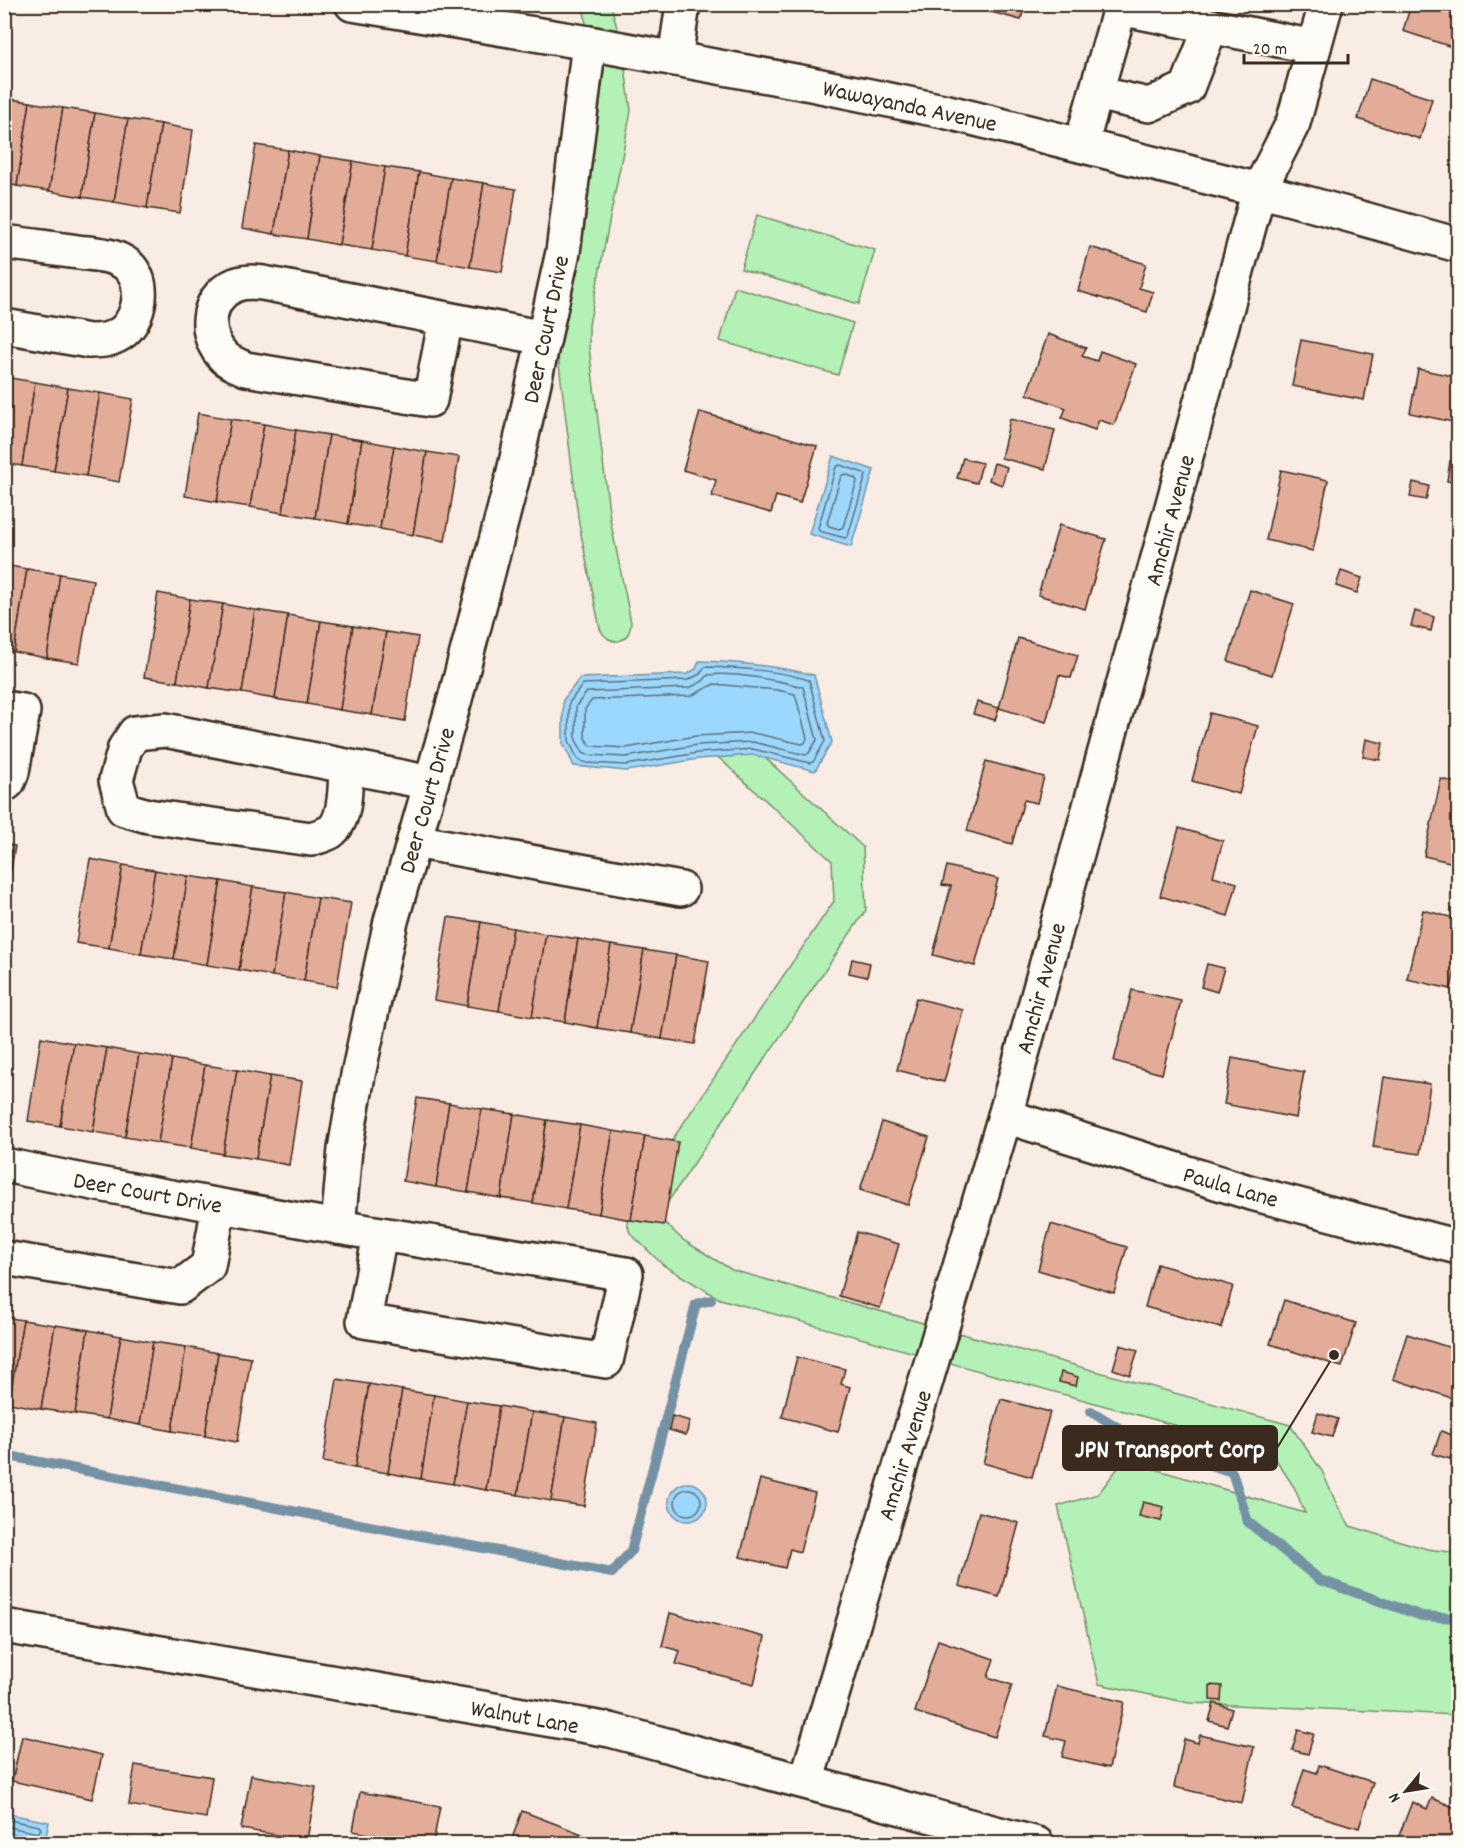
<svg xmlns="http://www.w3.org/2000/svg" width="1463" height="1848" viewBox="0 0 1463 1848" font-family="Dekko,sans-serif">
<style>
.green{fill:#b3f1b7;stroke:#778e6a;stroke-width:1.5}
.water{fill:#9cd7fd;stroke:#7592a4;stroke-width:1.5}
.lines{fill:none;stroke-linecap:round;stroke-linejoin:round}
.shore{stroke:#626f77;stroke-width:1.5}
.stream{stroke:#7592a4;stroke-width:10}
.building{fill:#e2ac99;stroke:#3b2a1e;stroke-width:1.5}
.minor-casing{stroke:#3b2a1e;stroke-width:38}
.minor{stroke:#fdfcf7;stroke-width:33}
.labels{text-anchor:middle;stroke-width:6;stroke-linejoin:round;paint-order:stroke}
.street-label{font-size:24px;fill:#3b2a1e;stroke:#fdfcf7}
.leader{fill:none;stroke:#3b2a1e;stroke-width:2}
.callout-dot{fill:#3b2a1e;stroke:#fdfcf7;stroke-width:2}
.callout{fill:#3b2a1e;stroke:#3b2a1e;stroke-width:2}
.callout-label{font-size:26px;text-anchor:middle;font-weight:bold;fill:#fff}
</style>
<rect width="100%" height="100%" fill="#f8ece4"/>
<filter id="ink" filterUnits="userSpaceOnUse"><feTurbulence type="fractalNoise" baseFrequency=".0167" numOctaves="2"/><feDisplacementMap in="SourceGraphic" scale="12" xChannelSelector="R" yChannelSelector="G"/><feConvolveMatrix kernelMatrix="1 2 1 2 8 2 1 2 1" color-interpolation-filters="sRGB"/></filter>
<g filter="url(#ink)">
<g class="green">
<path d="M583,5H611L622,47L631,111L589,325V347L610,519L631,622C630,644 610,648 600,629L579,524L557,348L558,321L599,110Z"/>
<polygon points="757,215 875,250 859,304 741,269"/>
<polygon points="735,287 853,323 838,375 720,341"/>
<polygon points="718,715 863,847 866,910 663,1209 661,1219 683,1240 732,1270 1290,1425 1322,1471 1337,1505 1350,1526 1427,1549 1450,1552 1458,1549 1458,1715 1189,1703 1099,1684 1058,1506 1098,1494 1124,1460 1305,1513 1294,1487 1271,1452 720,1299 663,1265 630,1233 627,1223 634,1196 834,901 832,861 697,738"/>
</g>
<g class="water">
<polygon points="833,456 874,470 851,547 809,534"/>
<path d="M699,661C738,662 776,666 814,675L832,742L815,771L753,755L698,759L627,771L574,766L563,743V700L580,678L687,674L696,669Z"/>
<circle cx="688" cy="1502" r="19"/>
<polygon points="5,1813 49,1822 45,1841 5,1832"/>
</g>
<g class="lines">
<g class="shore">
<polygon points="840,465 864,473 866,475 848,536 845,538 819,531 818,528 836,467"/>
<polygon points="845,474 855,478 857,481 843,527 839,529 829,526 827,523 841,476"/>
<path d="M705,667C739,668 776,670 809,680L825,741L813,762L810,763L753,749L698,753L626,765L587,763L578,760L569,741V703L583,684L688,680L700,674Z"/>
<path d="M708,675C734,672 777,680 803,687L817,740L809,753L806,755L753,742L697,745L626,757L588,755L583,753L576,740V706L587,692L689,688L703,681Z"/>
<polygon points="714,684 777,690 795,694 807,738 805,743 802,744 753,733 696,736 626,748 591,746 585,738 585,709 592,700 691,696"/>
<circle cx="688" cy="1502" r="13"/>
<polyline points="4,1819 39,1826 41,1829 38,1833 4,1826"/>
</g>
<g class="stream">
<polyline points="1091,1411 1145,1444 1232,1472 1248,1522 1320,1580 1422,1616 1458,1618"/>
<polyline points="4,1455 612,1573 631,1551 696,1304 711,1300"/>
</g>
</g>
<g class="building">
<polygon points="961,4 1025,4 1021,20"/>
<polygon points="1411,4 1458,4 1458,49 1403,31"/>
<polygon points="1370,79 1432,99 1420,139 1358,119"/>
<polygon points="4,98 30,102 17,186 4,184"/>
<polygon points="30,102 63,108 49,191 17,186"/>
<polygon points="63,108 95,113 82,197 49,191"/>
<polygon points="95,113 128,119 114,202 82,197"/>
<polygon points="128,119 161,124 147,208 114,202"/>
<polygon points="161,124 193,130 180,213 147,208"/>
<polygon points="256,145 288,150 274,234 242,228"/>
<polygon points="288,150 320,156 307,239 274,234"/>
<polygon points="320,156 353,161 339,245 307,239"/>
<polygon points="353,161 385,167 372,250 339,245"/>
<polygon points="385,167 419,172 405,256 372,250"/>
<polygon points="419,172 451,178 437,261 405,256"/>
<polygon points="451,178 484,183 470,267 437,261"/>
<polygon points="484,183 516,189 502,272 470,267"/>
<polygon points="1090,247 1146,264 1139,288 1153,292 1147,312 1078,291"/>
<polygon points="1048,334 1086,348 1082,356 1097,361 1100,351 1136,364 1114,425 1099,420 1095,430 1062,418 1066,408 1027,394"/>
<polygon points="1301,340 1373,354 1364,400 1292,386"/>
<polygon points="1418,369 1458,377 1458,423 1410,413"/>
<polygon points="4,377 35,382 22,466 4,463"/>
<polygon points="35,382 68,388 54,471 22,466"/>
<polygon points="68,388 100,393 86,476 54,471"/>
<polygon points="100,393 133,399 119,482 86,476"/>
<polygon points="700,412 817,446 800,503 776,496 771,513 712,496 716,480 683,470"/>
<polygon points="198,413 231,419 217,502 185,496"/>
<polygon points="231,419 264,424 250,507 217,502"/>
<polygon points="1010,419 1055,430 1045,469 1001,458"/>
<polygon points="264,424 296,430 283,513 250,507"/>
<polygon points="296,430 329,435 315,518 283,513"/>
<polygon points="329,435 362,440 348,524 315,518"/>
<polygon points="362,440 394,446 380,529 348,524"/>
<polygon points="394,446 427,452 413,535 380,529"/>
<polygon points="427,452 459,457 445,541 413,535"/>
<polygon points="963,458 982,463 977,483 957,478"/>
<polygon points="1450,461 1458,463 1458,483 1447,481"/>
<polygon points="994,463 1007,467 1002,485 989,480"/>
<polygon points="1281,470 1328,480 1313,551 1266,540"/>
<polygon points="1413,482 1429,486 1426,500 1410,497"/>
<polygon points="1059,525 1106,539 1085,609 1038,595"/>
<polygon points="4,565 27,569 14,652 4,651"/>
<polygon points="27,569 60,574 47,658 14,652"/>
<polygon points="1341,571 1362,578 1357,593 1336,586"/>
<polygon points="60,574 93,580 79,663 47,658"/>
<polygon points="1250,590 1294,604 1272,675 1228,661"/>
<polygon points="158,593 190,599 177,682 144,677"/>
<polygon points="190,599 223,604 209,688 177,682"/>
<polygon points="223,604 255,610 242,693 209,688"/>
<polygon points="255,610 288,615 275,699 242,693"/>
<polygon points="1415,611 1434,617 1431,631 1411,626"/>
<polygon points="288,615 321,621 307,704 275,699"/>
<polygon points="321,621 353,626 340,710 307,704"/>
<polygon points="353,626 386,632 372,715 340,710"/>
<polygon points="386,632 418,637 405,721 372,715"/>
<polygon points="1018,638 1078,655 1071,678 1059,675 1046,722 999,708"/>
<polygon points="977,702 999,708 995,720 973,714"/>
<polygon points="1210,713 1258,726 1239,794 1192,781"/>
<polygon points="1366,739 1383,743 1380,760 1363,757"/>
<polygon points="986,761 1044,777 1037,803 1024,800 1012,844 967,831"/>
<polygon points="1441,779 1458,783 1458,864 1424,856"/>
<polygon points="1179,828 1223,841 1213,876 1237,883 1228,916 1160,896"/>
<polygon points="4,844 15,846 4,910"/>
<polygon points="90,859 123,865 109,948 76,943"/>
<polygon points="123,865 155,870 141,954 109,948"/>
<polygon points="947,866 998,879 975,966 933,955 951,886 942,885"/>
<polygon points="155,870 188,876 174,959 141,954"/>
<polygon points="188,876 221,881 207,965 174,959"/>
<polygon points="221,881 253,887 239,970 207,965"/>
<polygon points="253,887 286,892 272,976 239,970"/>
<polygon points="286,892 318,898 304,981 272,976"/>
<polygon points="318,898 351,903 337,987 304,981"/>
<polygon points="1423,910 1458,919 1458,956 1451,989 1407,979"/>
<polygon points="448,917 481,922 467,1006 434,1000"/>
<polygon points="481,922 513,928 499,1011 467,1006"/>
<polygon points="513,928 546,934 532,1017 499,1011"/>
<polygon points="546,934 578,939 565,1022 532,1017"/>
<polygon points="578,939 611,945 597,1028 565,1022"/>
<polygon points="611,945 644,950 630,1033 597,1028"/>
<polygon points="644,950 676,955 662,1039 630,1033"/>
<polygon points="676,955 709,961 695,1044 662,1039"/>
<polygon points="852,959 870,963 867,977 849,973"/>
<polygon points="1207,964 1224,968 1217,992 1201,987"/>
<polygon points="1132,990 1181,1001 1162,1074 1114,1061"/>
<polygon points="916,998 963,1010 944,1082 897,1070"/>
<polygon points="41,1037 74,1043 60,1126 28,1121"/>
<polygon points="74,1043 107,1048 93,1132 60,1126"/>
<polygon points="107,1048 139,1054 125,1137 93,1132"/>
<polygon points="139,1054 172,1059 158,1143 125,1137"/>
<polygon points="1232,1058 1304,1072 1296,1118 1224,1104"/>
<polygon points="172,1059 205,1065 191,1148 158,1143"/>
<polygon points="205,1065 237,1070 223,1154 191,1148"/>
<polygon points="237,1070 270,1076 256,1159 223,1154"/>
<polygon points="270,1076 302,1081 289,1165 256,1159"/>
<polygon points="1384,1077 1430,1084 1420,1154 1373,1147"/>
<polygon points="417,1098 449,1103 436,1187 403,1181"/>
<polygon points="449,1103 482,1109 468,1192 436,1187"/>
<polygon points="482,1109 514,1114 501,1198 468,1192"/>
<polygon points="514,1114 547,1120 533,1203 501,1198"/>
<polygon points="547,1120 580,1125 566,1209 533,1203"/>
<polygon points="882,1122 929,1137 908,1205 860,1190"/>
<polygon points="580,1125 613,1131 599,1214 566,1209"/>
<polygon points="613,1131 645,1136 631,1220 599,1214"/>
<polygon points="645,1136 678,1142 664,1225 631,1220"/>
<polygon points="1051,1224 1127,1247 1114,1293 1038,1270"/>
<polygon points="857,1232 899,1244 880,1308 839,1296"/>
<polygon points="1157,1264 1233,1286 1221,1328 1145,1307"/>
<polygon points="1284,1300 1356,1323 1342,1367 1270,1344"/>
<polygon points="4,1317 23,1320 9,1403 4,1403"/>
<polygon points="23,1320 55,1325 41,1409 9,1403"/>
<polygon points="55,1325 88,1330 75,1414 41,1409"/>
<polygon points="88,1330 121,1336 107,1419 75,1414"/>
<polygon points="1407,1334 1458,1350 1458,1400 1393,1379"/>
<polygon points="121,1336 153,1342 140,1425 107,1419"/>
<polygon points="153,1342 186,1347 172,1431 140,1425"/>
<polygon points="1120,1345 1138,1350 1130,1375 1113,1369"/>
<polygon points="186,1347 218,1353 205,1436 172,1431"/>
<polygon points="218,1353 251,1358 237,1442 205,1436"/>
<polygon points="797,1357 845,1369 841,1384 850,1387 838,1432 782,1417"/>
<polygon points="1061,1372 1078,1377 1076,1386 1059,1382"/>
<polygon points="337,1379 369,1384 355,1468 323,1462"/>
<polygon points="369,1384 402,1390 388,1473 355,1468"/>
<polygon points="402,1390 434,1395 421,1479 388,1473"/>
<polygon points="434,1395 467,1401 453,1484 421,1479"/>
<polygon points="1001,1399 1050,1412 1032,1477 983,1463"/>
<polygon points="467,1401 499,1406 486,1490 453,1484"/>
<polygon points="499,1406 532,1412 518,1495 486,1490"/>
<polygon points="532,1412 565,1417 551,1501 518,1495"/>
<polygon points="1318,1413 1338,1419 1332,1437 1312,1432"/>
<polygon points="672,1416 690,1421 686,1435 669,1430"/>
<polygon points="565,1417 597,1423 584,1506 551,1501"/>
<polygon points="1441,1431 1458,1437 1450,1459 1433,1454"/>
<polygon points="760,1479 815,1493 800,1552 790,1549 785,1568 740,1557"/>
<polygon points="1143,1502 1164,1507 1161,1521 1139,1516"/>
<polygon points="979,1512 1019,1523 999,1597 959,1586"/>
<polygon points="670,1613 765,1637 754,1684 676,1664 680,1651 662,1646"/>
<polygon points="938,1640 994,1659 988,1677 1012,1685 995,1737 915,1712"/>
<polygon points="1210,1685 1222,1686 1221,1701 1210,1700"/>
<polygon points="1057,1686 1124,1702 1109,1768 1062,1757 1066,1741 1045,1736"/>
<polygon points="1214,1703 1232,1709 1227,1726 1209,1721"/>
<polygon points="1298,1730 1314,1734 1308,1754 1292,1750"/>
<polygon points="1200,1735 1254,1747 1242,1803 1174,1787 1184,1739 1198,1743"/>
<polygon points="22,1736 102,1755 92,1799 12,1781"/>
<polygon points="135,1765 212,1777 206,1818 129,1805"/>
<polygon points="1319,1765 1373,1782 1359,1828 1292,1808 1304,1769 1317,1773"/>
<polygon points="251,1775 316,1787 307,1840 241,1829"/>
<polygon points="360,1792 440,1806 433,1844 421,1844 353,1831"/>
<polygon points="1432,1798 1458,1809 1458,1844 1403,1844 1397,1841 1412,1802 1427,1809"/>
<polygon points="522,1811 582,1834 578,1844 510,1844"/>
</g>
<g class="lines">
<defs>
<g id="minor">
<polyline points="352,4 589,43 811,84 948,112 1259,190 1458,245"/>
<polyline points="675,59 683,4"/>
<polyline points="1096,93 1149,105 1187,88 1211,26"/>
<polyline points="1081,145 1120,8 1314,47"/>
<path d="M4,242C29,245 54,249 78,252C94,254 110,254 123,262C147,275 142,315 124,331C113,340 102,341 89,341L4,326"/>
<path d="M446,319L430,400L246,369C239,366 231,363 225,358C203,337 204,298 235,285C244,281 254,282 263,283L544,338"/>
<polyline points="4,708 23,711 12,772 8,782 4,785"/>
<path d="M346,766C345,785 347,820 330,832C325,835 316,837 311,839L148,816L124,809L116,780L125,748L135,733L165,730L431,783"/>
<polyline points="414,841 681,889"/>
<polyline points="1005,1116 1248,1192 1458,1247"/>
<polyline points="4,1165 93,1183 338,1227 345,1149 358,1075 391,921 455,699 513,476 563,252 589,43"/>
<polyline points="338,1227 626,1274 606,1361 364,1321 380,1234"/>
<polyline points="4,1258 180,1287 208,1266 219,1206"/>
<polyline points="4,1626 610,1730 1037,1844"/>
<polyline points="806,1782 1005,1116 1259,190 1293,123 1326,4"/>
</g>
</defs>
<use href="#minor" class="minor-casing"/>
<use href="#minor" class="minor"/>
</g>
</g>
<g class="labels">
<g class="street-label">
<text transform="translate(910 105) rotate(12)" y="8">Wawayanda Avenue</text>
<text transform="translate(545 329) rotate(-78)" y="8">Deer Court Drive</text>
<text transform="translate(1169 520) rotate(-75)" y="8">Amchir Avenue</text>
<text transform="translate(426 800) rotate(-74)" y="8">Deer Court Drive</text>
<text transform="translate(1040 988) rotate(-75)" y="8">Amchir Avenue</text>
<text transform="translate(1231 1186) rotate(16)" y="8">Paula Lane</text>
<text transform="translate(148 1192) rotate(10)" y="8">Deer Court Drive</text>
<text transform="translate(904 1455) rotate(-73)" y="8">Amchir Avenue</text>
<text transform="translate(525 1716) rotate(10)" y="8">Walnut Lane</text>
</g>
</g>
<path class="leader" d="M1334 1355L1277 1448"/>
<circle class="callout-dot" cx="1334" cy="1355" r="6"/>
<rect class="callout" x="1063" y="1426" width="214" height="44" rx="6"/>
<g class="callout-label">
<text x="1170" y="1457">JPN Transport Corp</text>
</g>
<rect width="1463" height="1848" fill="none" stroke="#fdfcf7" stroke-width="24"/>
<rect x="12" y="12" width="1439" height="1824" fill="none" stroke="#3b2a1e" stroke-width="2" filter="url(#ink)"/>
<g transform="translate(1406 1791) rotate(240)" stroke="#fdfcf7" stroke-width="4.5" paint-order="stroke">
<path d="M0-4.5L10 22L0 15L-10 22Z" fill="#3b2a1e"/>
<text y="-9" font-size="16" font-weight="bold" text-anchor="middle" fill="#3b2a1e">N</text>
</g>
<path d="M1244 54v9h104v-9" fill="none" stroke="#3b2a1e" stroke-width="3"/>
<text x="1253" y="54" font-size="18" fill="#3b2a1e" stroke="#fdfcf7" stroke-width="4.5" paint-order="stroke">20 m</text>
</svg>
